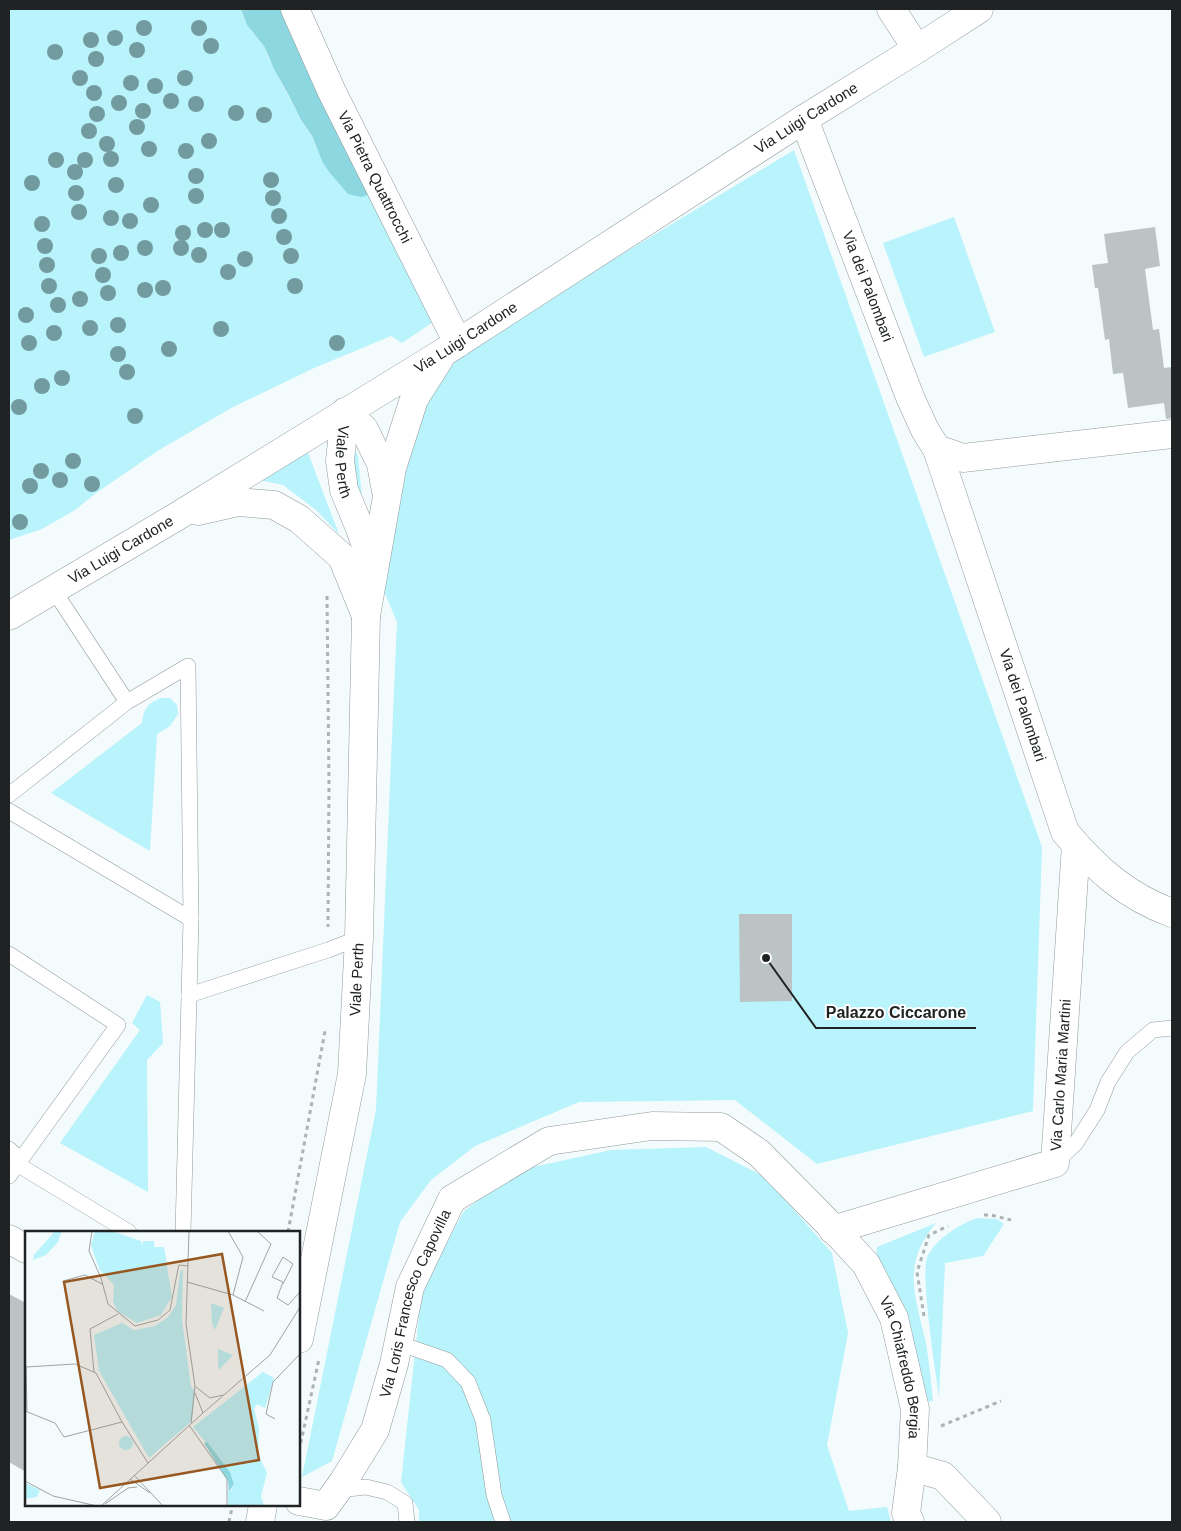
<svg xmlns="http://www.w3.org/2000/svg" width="1181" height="1531" viewBox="0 0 1181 1531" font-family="Arial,sans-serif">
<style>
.green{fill:#b9f3fb}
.forest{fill:#8dd7e1}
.building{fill:#bbc3c4}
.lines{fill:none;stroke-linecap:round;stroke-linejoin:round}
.lane-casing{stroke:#929a9b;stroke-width:16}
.street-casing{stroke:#929a9b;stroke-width:29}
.secondary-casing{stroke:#929a9b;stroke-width:29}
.path{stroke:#acb3b4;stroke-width:3;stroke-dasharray:4 4;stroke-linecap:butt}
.lane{stroke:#fff;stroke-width:15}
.street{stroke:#fff;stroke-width:28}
.secondary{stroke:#fff;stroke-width:28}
.tree{fill:#729ba0}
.labels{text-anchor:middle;stroke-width:4;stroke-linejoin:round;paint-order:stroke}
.street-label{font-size:15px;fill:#202323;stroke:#fff}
.inset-road{fill:none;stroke:#9fa5a6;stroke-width:1}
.view{fill:#975721;fill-opacity:0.15;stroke:#975721;stroke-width:2.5}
.inset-edge{fill:none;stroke:#202323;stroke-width:2.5}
.leader{fill:none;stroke:#202323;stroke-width:2}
.callout-dot{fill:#202323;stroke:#fff;stroke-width:2}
.callout-label{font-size:16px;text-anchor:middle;font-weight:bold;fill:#202323;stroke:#fff;stroke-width:4;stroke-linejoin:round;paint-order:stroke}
</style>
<rect width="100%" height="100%" fill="#f3fbfd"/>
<g class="green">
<polygon points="9,9 241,9 247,25 264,46 268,57 301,120 312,137 318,151 375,193 436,320 402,343 391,336 314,368 233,407 159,450 96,493 75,510 42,529 9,540"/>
<polygon points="794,150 1042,847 1033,1111 817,1164 735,1100 579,1102 475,1146 431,1180 400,1222 332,1461 302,1477 376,1110 397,622 374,568 434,368"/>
<polygon points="954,217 995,332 924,357 883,243"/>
<polygon points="348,440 358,456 362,498 360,505"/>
<polygon points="308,453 339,534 316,510 283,485 251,478"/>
<path d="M161,698H170L177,705L178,714L170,726L157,734L150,851L51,793L142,723C144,708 147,704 161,698Z"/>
<polygon points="147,995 160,1002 163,1043 147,1060 148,1192 60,1143 140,1030 132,1023"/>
<polygon points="706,1147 765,1177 832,1253 848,1333 827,1445 849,1511 887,1507 891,1522 419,1522 419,1510 401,1482 422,1288 464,1211 519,1170 611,1150"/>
<path d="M977,1218L997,1219L1004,1224L983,1256L945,1263L939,1397C936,1374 919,1270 928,1255C940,1236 957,1226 977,1218Z"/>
<path d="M936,1223C901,1265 915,1295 926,1343C929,1362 931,1382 933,1401L926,1402L876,1258L877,1247Z"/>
</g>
<polygon class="forest" points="241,9 286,9 375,193 361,197 348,194 330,173 323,163 312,136 301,120 288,94 274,69 264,46 247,25"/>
<g class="building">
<polygon points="1155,227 1160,266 1145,269 1153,330 1159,329 1164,368 1172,367 1172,418 1166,419 1164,403 1128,408 1123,373 1113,374 1109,339 1105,340 1098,288 1095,288 1092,265 1108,263 1104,234"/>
<polygon points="739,914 792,914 792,1001 740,1002"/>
<polygon points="9,1294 26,1303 26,1472 9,1462"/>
</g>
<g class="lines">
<defs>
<g id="lane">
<polyline points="53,589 127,702"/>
<polyline points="9,795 127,702 188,666 191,919 9,811"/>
<polyline points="9,954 118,1025 9,1176"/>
<polyline points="189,995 328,950 359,938"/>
<polyline points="9,1149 20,1159"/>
<polyline points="1056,1162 1076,1143 1097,1110 1108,1082 1127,1052 1153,1030 1172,1028"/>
<polyline points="17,1164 129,1232"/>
<polyline points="183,1232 191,919"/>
<polyline points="398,1343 447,1360 468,1382 483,1420 494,1495 503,1522"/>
<polyline points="338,1490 366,1487 387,1492 405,1503 407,1522"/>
</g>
<g id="street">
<path id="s1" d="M295,9L332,92L458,343"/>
<polyline points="891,9 917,49"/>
<path id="s2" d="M804,119L910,397L925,430L937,449L963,458L1172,434"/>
<path id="s3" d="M937,449L1065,832C1096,869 1126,896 1172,913"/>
<path id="s4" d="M833,1230L1055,1163L1076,845"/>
<polyline points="9,1239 26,1249"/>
<polyline points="912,1467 943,1476 987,1522"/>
<path id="s5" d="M299,1501L326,1506L343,1482L375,1430L394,1364L410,1287L452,1199L549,1141L652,1126L721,1127L759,1153L828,1223L866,1264L894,1318L915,1409L912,1467L906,1513L910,1522"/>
</g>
<g id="secondary">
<path id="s6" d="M345,412L340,461L344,490L359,526L373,565"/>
<polyline points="345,412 364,429 381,464 386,491"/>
<polyline points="198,511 238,502 274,505 299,519 342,557 366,616"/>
<path id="s7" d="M9,616L176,517L444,352L804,119L917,49L979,9"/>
<path id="s8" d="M299,1339L352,1074L359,938L366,616L392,468L414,399L440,358"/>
<polyline points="260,1522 263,1505"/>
</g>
</defs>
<use href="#lane" class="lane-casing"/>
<use href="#street" class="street-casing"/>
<use href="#secondary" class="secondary-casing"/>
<g class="path">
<polyline points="327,596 329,785 328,927"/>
<polyline points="984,1215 991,1215 1011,1220"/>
<polyline points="288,1232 325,1031"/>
<polyline points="924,1316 917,1272 929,1235 948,1226"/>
<polyline points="941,1426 1001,1401"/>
<polyline points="299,1451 319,1359"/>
<polyline points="229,1522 232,1508"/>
</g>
<use href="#lane" class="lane"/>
<use href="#street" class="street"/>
<use href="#secondary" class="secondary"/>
</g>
<g class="tree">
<circle cx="144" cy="28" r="8"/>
<circle cx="199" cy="28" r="8"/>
<circle cx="115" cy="38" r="8"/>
<circle cx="91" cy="40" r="8"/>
<circle cx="211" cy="46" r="8"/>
<circle cx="137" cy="50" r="8"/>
<circle cx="55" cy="52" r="8"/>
<circle cx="96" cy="59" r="8"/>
<circle cx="80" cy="78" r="8"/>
<circle cx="185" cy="78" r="8"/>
<circle cx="131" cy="83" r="8"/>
<circle cx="155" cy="86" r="8"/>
<circle cx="94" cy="93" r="8"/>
<circle cx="171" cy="101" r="8"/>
<circle cx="119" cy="103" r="8"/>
<circle cx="196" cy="104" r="8"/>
<circle cx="143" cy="111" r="8"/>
<circle cx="236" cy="113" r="8"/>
<circle cx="97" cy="114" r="8"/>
<circle cx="264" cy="115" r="8"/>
<circle cx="137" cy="127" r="8"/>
<circle cx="89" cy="131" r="8"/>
<circle cx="209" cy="141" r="8"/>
<circle cx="107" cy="144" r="8"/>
<circle cx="149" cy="149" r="8"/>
<circle cx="186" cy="151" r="8"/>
<circle cx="111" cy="159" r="8"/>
<circle cx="56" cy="160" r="8"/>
<circle cx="85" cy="160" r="8"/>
<circle cx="75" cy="172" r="8"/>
<circle cx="196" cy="176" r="8"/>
<circle cx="271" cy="180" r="8"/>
<circle cx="32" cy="183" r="8"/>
<circle cx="116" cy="185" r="8"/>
<circle cx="76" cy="193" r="8"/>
<circle cx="196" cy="196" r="8"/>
<circle cx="273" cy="198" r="8"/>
<circle cx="151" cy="205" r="8"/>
<circle cx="79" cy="212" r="8"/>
<circle cx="279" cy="216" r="8"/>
<circle cx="111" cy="218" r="8"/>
<circle cx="130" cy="221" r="8"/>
<circle cx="42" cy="224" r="8"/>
<circle cx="205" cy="230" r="8"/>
<circle cx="222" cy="230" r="8"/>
<circle cx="183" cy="233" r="8"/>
<circle cx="284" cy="237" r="8"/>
<circle cx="45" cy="246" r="8"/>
<circle cx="145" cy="248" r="8"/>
<circle cx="181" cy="248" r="8"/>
<circle cx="121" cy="253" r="8"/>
<circle cx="199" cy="255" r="8"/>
<circle cx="99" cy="256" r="8"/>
<circle cx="291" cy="256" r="8"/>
<circle cx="245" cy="259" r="8"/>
<circle cx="47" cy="265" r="8"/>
<circle cx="228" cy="272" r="8"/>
<circle cx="103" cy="275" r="8"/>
<circle cx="49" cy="286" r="8"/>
<circle cx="295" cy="286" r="8"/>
<circle cx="163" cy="288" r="8"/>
<circle cx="145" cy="290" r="8"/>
<circle cx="108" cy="293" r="8"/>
<circle cx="80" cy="299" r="8"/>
<circle cx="58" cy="305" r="8"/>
<circle cx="26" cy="315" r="8"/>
<circle cx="118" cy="325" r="8"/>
<circle cx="90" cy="328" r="8"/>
<circle cx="221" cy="329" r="8"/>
<circle cx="54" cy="333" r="8"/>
<circle cx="29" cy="343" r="8"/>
<circle cx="337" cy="343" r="8"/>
<circle cx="169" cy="349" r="8"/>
<circle cx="118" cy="354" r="8"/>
<circle cx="127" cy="372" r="8"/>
<circle cx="62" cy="378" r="8"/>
<circle cx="42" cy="386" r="8"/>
<circle cx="19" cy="407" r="8"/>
<circle cx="135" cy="416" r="8"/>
<circle cx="73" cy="461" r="8"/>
<circle cx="41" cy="471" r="8"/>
<circle cx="60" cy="480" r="8"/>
<circle cx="92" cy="484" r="8"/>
<circle cx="30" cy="486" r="8"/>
<circle cx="20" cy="522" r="8"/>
</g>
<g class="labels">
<g class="street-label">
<text dy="5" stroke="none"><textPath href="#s7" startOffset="940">Via Luigi Cardone</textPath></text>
<text dy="5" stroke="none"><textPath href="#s1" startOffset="186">Via Pietra Quattrocchi</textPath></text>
<text dy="5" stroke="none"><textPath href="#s2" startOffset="179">Via dei Palombari</textPath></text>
<text dy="5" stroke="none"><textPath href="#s7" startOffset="535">Via Luigi Cardone</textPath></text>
<text dy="5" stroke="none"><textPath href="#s6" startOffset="50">Viale Perth</textPath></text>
<text dy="5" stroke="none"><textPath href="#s7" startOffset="130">Via Luigi Cardone</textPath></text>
<text dy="5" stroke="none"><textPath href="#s3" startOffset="270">Via dei Palombari</textPath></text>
<text dy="5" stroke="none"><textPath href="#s8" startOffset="365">Viale Perth</textPath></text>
<text dy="5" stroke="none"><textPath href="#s4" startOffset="320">Via Carlo Maria Martini</textPath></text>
<text dy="5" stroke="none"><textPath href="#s5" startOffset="251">Via Loris Francesco Capovilla</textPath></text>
<text dy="5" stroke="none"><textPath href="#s5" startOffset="960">Via Chiafreddo Bergia</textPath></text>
</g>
</g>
<g transform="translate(25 1231)">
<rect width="275" height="275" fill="#f3fbfd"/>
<path d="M30,0H37L33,11L21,24L8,29L9,24ZM70,0H87L116,10L118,15V10H129V16H139L147,66L136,84L112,92L92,80L88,70L89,54L74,38L66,14ZM158,38L157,89L166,155L170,161L167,190L124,227L74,140L69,104L97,92L109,99L130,95L143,86L151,74L155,41ZM186,72L199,77L190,99L187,93ZM193,118L208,124L194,139L193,137ZM238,141L249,147L240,177L232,173L229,178L234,197L233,223L242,242L236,265L239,275H203V260H206L209,253L205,241L168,196ZM94 212a7 7 0 1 1 14 0a7 7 0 1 1-14 0ZM0,252L15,259L12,266L0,268Z" fill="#b9f3fb"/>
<path d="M182,211L205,241L209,253L204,261L203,250L179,212Z" fill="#8dd7e1"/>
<path class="inset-road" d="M67,0L64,20L76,47L83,73L110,95L133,89L145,79L153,38L154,34L163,35M164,0L161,93L170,155L166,192M203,0L218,26L208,64L239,80M38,50L60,44L77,53M162,51L208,64M258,53L268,33L258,26L247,46L258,51L252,67L263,74L275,61M220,71L246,13L232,0M69,141L65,98L93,83M171,156L185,167L198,164M170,162L178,182M0,180L30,192L39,206L97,191L123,232M2,180L1,136L50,133L71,142L97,191M178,182L245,124L275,76M250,188L241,183L248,151L275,123M164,194L202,248V275M109,244L138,275M105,248L125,262M0,250L28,265L72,275M80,273L103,257L112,256M76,275L178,182"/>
<path class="view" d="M197,23L234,229L75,257L39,51Z"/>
<rect width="275" height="275" class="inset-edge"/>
</g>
<path class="leader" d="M766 958L816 1028H976"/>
<circle class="callout-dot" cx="766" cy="958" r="5"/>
<g class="callout-label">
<text x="896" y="1018">Palazzo Ciccarone</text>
</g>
<rect width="1181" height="1531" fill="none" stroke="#202323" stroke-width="20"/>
</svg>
